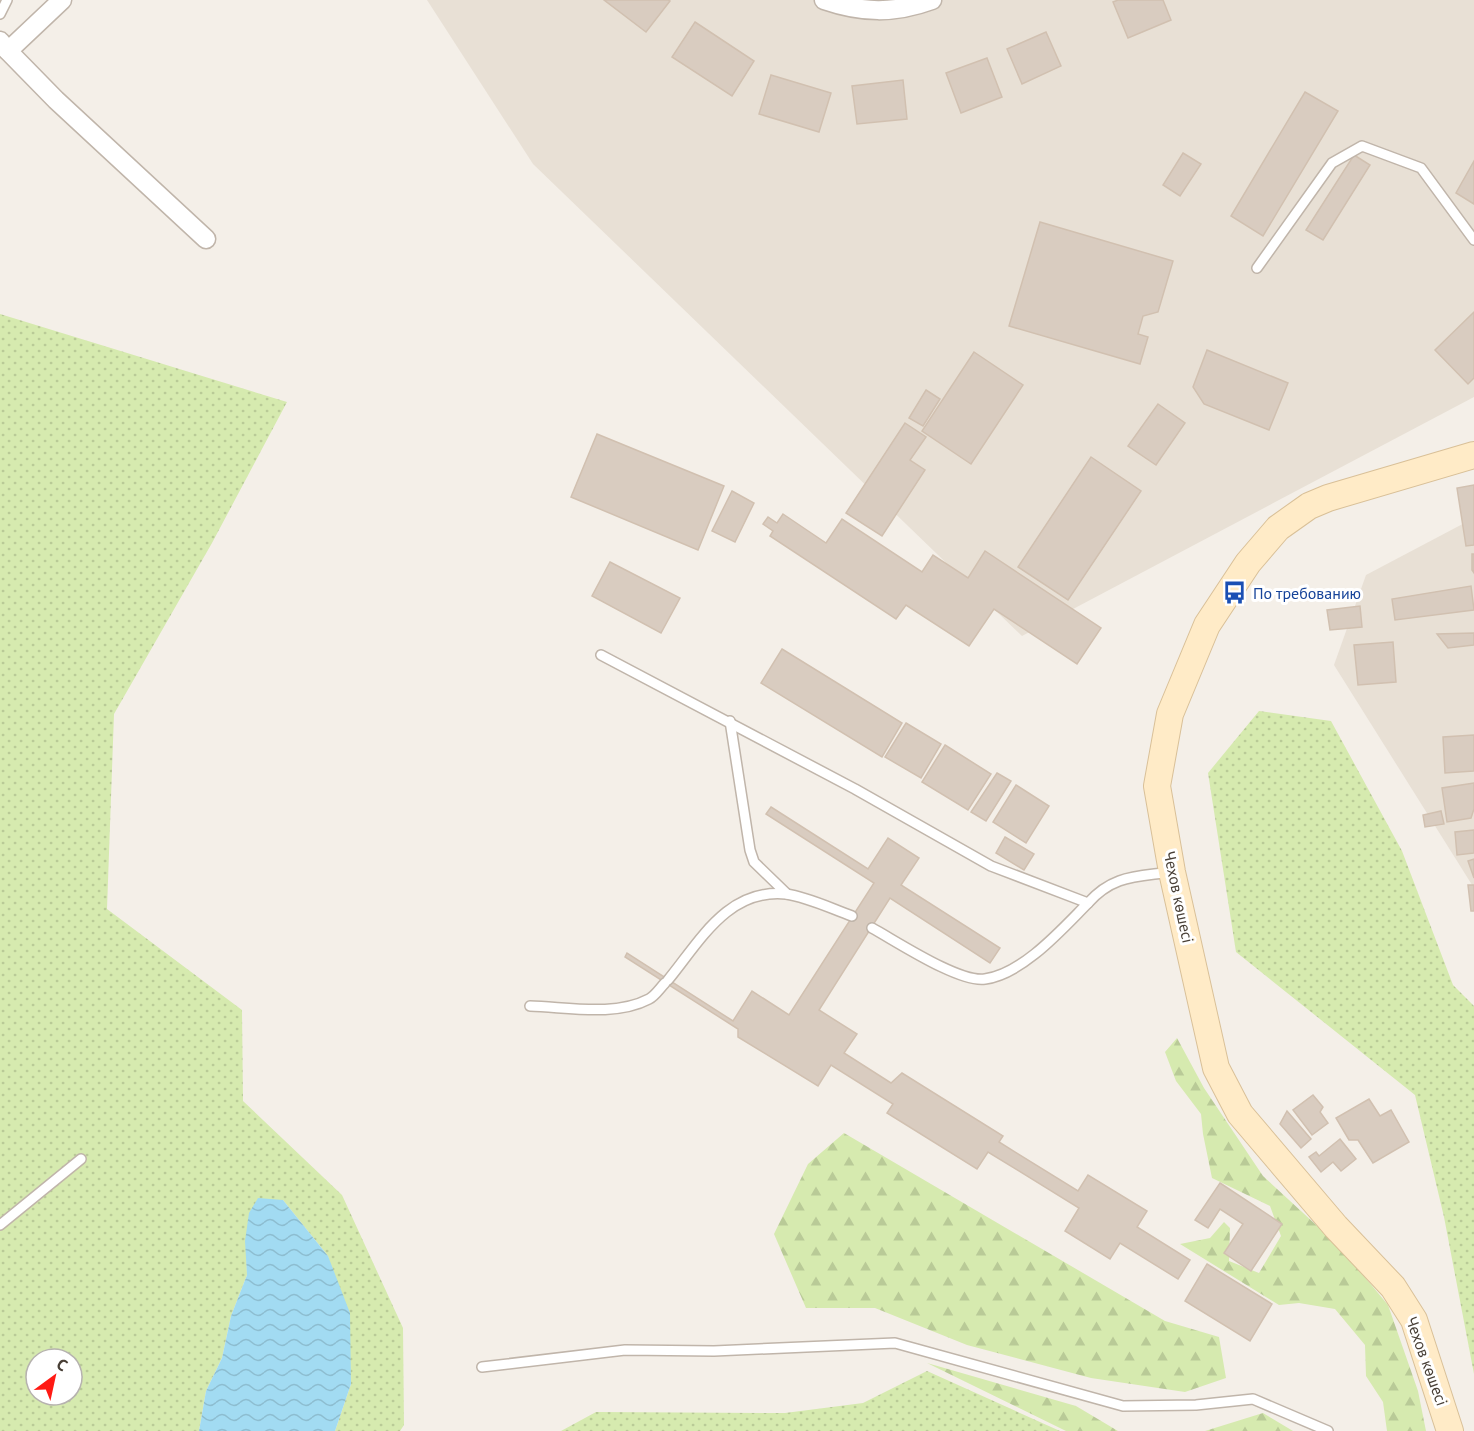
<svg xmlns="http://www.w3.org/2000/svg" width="1474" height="1431" viewBox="0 0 1474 1431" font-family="'PT Sans',sans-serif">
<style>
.residential{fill:#e8e0d5}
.grass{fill:url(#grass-dots);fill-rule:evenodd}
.forest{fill:url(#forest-firs)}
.water{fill:url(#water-waves)}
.building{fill:#d9ccc0;stroke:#d1c0b0;stroke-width:1.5}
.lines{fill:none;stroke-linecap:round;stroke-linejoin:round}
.service-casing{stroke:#c0b5aa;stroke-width:12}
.minor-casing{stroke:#c0b5aa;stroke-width:21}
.secondary-casing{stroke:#d9c098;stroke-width:28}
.service{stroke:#fff;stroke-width:9}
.minor{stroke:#fff;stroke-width:18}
.secondary{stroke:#ffebc7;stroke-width:26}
.labels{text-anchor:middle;stroke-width:6;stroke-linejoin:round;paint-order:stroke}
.transit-label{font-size:16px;fill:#164399;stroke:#fff;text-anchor:start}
.street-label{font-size:16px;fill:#483f36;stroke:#fff}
</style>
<defs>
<pattern id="grass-dots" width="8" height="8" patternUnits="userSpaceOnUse" patternTransform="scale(1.5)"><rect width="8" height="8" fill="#d6eaaf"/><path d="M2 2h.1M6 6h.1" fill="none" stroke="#b9ca97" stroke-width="1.8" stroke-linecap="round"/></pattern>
<pattern id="forest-firs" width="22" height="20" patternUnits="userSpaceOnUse" patternTransform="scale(1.5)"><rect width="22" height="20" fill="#d6eaaf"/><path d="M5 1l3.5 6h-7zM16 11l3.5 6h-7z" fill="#b9ca97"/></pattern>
<pattern id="water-waves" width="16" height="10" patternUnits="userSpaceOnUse" patternTransform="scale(1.5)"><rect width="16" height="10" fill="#a2dbf2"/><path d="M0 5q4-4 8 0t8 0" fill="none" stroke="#8dbdd0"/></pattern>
</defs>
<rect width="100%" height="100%" fill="#f4efe8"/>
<g class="residential">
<polygon points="427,0 1474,0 1474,397 1022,636 533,164"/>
<polygon points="1474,518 1474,888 1334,665 1366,575"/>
</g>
<g class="grass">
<path d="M0,314L287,402L212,543L114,714L107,909L242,1010L243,1101L342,1195L403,1328L404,1425L400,1431H335L351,1384L328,1256L283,1200L246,1241L247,1275L231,1316L222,1358L206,1391L199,1431H0ZM36,1359H72V1395H36Z"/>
<polygon points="1259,711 1331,721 1402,851 1453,985 1474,1006 1474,1374 1444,1217 1415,1095 1236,952 1208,773"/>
<polygon points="927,1371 1060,1431 561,1431 596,1412 785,1413 863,1403"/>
</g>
<g class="forest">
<polygon points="1177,1038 1204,1088 1263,1176 1339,1246 1388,1305 1418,1391 1426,1431 1387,1431 1383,1402 1366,1376 1365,1345 1335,1309 1299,1303 1279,1305 1180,1244 1210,1238 1224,1222 1230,1228 1229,1261 1259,1273 1281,1236 1270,1206 1212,1178 1203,1134 1201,1114 1176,1081 1165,1052"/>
<polygon points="844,1133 1165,1321 1219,1337 1226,1378 1185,1392 1091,1378 967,1345 875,1308 806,1308 774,1234 808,1164"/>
<polygon points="927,1363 1076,1406 1118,1431 1148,1431 1066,1431"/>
<polygon points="1263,1413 1293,1431 1205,1431"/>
</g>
<polygon class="water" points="258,1198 283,1200 328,1256 350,1313 351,1384 335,1431 199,1431 206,1391 222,1358 231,1316 247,1275 245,1241 249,1213"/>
<g class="building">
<polygon points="604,0 668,0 670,1 646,32"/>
<polygon points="1118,0 1163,0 1171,20 1128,38 1113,2"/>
<polygon points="695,22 754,61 732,96 672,57"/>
<polygon points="1046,32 1061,66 1022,84 1007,49"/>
<polygon points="987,58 1002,97 961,113 946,73"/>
<polygon points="771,75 831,93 819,132 759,114"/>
<polygon points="903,80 907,119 857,124 852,86"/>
<polygon points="1305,92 1338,111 1263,236 1231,216"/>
<polygon points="1183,153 1201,164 1180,196 1163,185"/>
<polygon points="1354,155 1370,165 1323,240 1306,230"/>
<polygon points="1474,161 1474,204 1456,193"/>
<polygon points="1040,222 1173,261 1158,312 1143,316 1138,334 1148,337 1140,364 1009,326"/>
<polygon points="1474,312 1474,378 1468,384 1435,350"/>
<polygon points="1207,350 1288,383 1269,430 1204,404 1193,387"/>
<polygon points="974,352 1023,385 971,464 922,431"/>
<polygon points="926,390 940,399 923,426 909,418"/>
<polygon points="1158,404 1185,423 1156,465 1128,446"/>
<polygon points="905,423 926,437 910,460 925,470 882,536 846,513"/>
<polygon points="597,434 724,486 698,550 571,497"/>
<polygon points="1091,457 1141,491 1068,600 1018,567"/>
<polygon points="1474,485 1474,545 1466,546 1457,488"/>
<polygon points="732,491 754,503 735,542 712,531"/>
<polygon points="783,514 826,543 842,519 922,572 933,555 968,578 985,551 1101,628 1077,664 994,609 969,646 906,605 896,619 770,536 773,531 763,524 768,517 777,523"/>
<polygon points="1472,554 1474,554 1474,573 1472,570"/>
<polygon points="610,562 680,598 661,633 592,596"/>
<polygon points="1471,586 1474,610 1395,620 1392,599"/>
<polygon points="1360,606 1362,627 1330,630 1327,610"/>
<polygon points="1474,633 1474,645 1448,648 1437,634"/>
<polygon points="1393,642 1396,682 1358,685 1354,645"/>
<polygon points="782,649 902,723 882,757 761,683"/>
<polygon points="906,723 941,744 921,778 885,757"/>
<polygon points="1474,735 1474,771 1445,773 1443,737"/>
<polygon points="945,745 991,774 968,810 922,782"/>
<polygon points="997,773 1011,781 986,821 971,812"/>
<polygon points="1474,783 1474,809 1471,818 1447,822 1442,788"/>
<polygon points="1016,785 1049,806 1026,843 993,822"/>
<polygon points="771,807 868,869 888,838 919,858 901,885 1000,948 990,963 890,898 819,1010 857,1034 844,1053 891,1083 902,1073 1003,1136 999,1142 1078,1191 1088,1175 1147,1211 1137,1227 1190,1260 1178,1279 1120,1243 1110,1259 1065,1231 1079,1208 988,1152 977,1169 887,1113 893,1104 831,1065 818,1086 738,1037 738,1029 625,957 627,953 733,1021 752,991 789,1015 874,883 766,814"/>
<polygon points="1441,811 1444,824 1425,827 1423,815"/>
<polygon points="1474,830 1474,853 1457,855 1455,832"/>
<polygon points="1005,837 1034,854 1024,870 996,853"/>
<polygon points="1474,859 1474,878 1468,861"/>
<polygon points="1468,885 1474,885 1474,911 1471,911"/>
<polygon points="1313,1095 1323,1107 1320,1112 1328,1123 1312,1135 1293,1110"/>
<polygon points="1369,1099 1380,1116 1391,1110 1409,1142 1373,1163 1358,1140 1349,1140 1336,1118"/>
<polygon points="1287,1111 1311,1139 1301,1148 1280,1124"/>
<polygon points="1340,1139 1356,1159 1341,1171 1333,1162 1321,1172 1309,1157 1316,1152 1319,1156"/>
<polygon points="1220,1183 1282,1224 1251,1271 1224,1253 1243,1224 1220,1209 1208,1228 1195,1220"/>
<polygon points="1207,1264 1272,1304 1250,1341 1185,1301"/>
</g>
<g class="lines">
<defs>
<g id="service">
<polyline points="0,14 7,0"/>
<polyline points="1257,268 1332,163 1362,146 1421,168 1474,240"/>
<path d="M601,655L855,789L991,866L1088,903C1113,875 1136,877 1170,872"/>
<polyline points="730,721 750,850 754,862 787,894"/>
<path d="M872,928C896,941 959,983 985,979C1023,974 1063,928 1088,903"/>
<path d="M668,980C700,941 728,888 786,894C808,897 832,909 852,916"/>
<path d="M530,1006C567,1007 615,1017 649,999C655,996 660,988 665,983"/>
<polyline points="0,1225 81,1159"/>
<polyline points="482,1367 625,1350 714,1351 895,1343 1123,1406 1196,1405 1253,1399 1328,1431"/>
</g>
<g id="minor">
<path d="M824,0C862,13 894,14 932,0"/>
<polyline points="0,41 8,51 62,0"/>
<polyline points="8,51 56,100 206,239"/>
</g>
<polyline id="secondary" points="1450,1431 1414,1320 1393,1287 1336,1227 1240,1114 1216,1068 1172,872 1157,786 1170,714 1207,625 1248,563 1278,528 1309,506 1328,498 1474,455"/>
</defs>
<use href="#service" class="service-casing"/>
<use href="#minor" class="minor-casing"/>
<use href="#secondary" class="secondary-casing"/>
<use href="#service" class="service"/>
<use href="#minor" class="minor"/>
<use href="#secondary" class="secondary"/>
</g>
<defs>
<symbol id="bus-bare" viewBox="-9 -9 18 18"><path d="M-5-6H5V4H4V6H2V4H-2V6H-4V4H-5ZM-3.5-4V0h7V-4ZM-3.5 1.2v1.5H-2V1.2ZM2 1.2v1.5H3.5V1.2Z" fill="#1a4fb4" stroke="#fff" stroke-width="2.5" paint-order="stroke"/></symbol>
</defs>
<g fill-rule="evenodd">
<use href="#bus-bare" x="1218" y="576" width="33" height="33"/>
</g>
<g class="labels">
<g class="transit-label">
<text x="1253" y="599">По требованию</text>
</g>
<g class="street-label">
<text transform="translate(1179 897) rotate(78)" y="6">Чехов көшесі</text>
<text transform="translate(1427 1361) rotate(70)" y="6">Чехов көшесі</text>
</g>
</g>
<g transform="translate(54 1377) rotate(33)"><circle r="28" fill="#ffffff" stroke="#b6b2af" stroke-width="1.5"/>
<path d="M0-4.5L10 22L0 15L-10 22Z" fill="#ff1a14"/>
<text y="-9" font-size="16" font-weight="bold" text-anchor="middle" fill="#483f36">С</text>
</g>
</svg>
